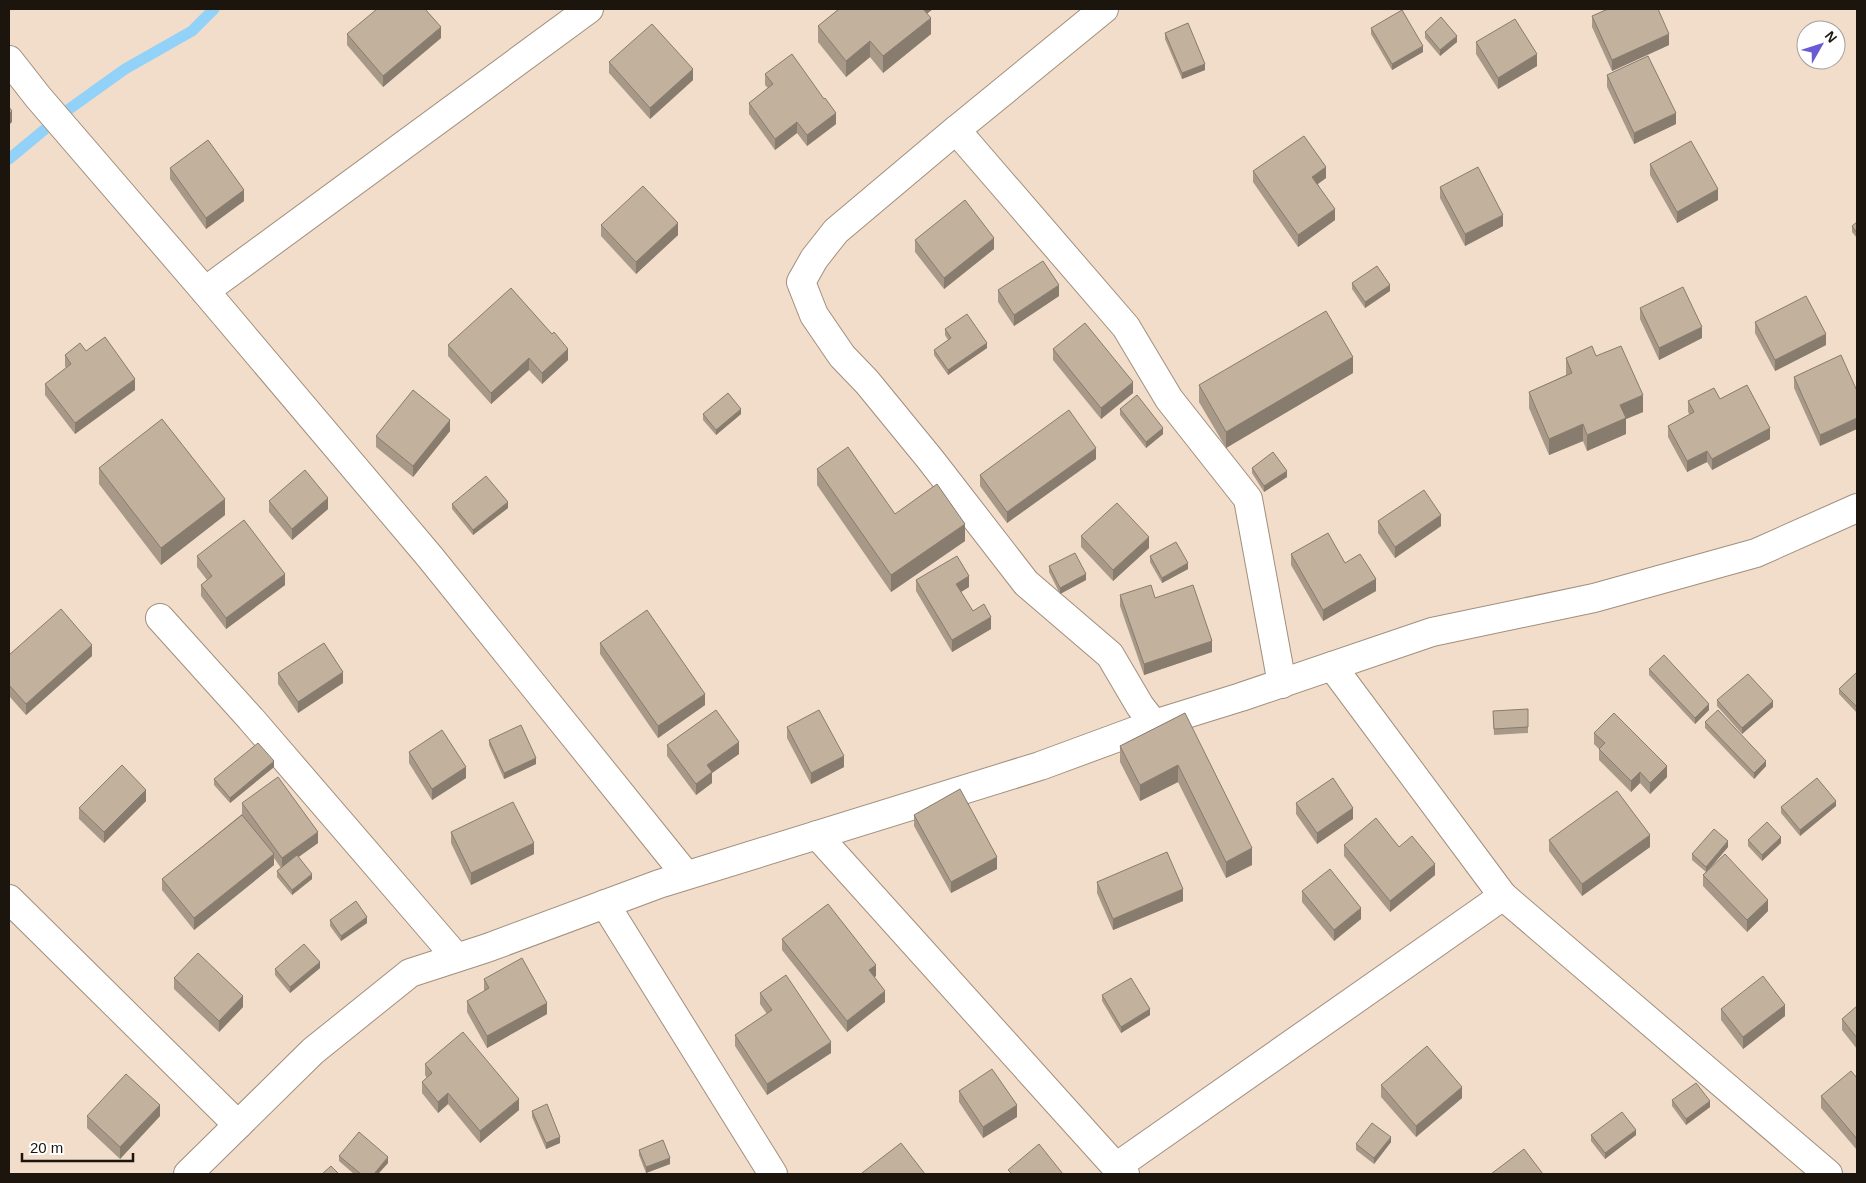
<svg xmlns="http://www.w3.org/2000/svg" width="1866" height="1183" viewBox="0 0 1866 1183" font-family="Helvetica,sans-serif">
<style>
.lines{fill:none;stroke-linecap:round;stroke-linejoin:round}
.stream{stroke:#93d2f8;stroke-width:11}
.minor-casing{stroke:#a18f7d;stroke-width:30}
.minor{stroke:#fff;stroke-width:28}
.wall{fill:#a79887}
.shaded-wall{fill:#887c6e}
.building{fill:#c2b19d;stroke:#887c6e}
</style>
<rect width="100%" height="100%" fill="#f1ddc9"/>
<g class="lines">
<g class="stream">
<polyline points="65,112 125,69 192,31 214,9"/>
<polyline points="9,159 44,130"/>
</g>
<defs>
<g id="minor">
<polyline points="9,60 38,97 205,291 430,557 686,875"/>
<polyline points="956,130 1104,9"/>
<polyline points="205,291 589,9"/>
<polyline points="160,618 251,719 456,957"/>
<polyline points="1332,666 1503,896"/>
<polyline points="1154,724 1140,706 1110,655 1026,583 930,459 867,382 842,356 814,315 801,282 814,259 836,231 956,130 1126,327 1169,399 1248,499 1282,684"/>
<polyline points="817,835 1116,1167"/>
<polyline points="9,899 238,1125"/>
<polyline points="605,904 773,1174"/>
<polyline points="188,1174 313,1051 410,973 487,948 659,884 1040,766 1154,724 1241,697 1432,632 1594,598 1756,553 1857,508"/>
<polyline points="1125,1174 1116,1167 1503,896 1828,1174"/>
</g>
</defs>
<use href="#minor" class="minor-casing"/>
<use href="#minor" class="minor"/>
</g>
<g class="wall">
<polygon points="839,9 933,9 927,13 931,34 883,73 870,57 846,77 818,42 818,26"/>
<polygon points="1592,16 1669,45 1612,71 1592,27"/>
<polygon points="1371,28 1423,52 1392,70 1371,34"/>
<polygon points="1425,32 1457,42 1440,56 1425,38"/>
<polygon points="1165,33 1205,70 1182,79 1165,39"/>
<polygon points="347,34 441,38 383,87 347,45"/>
<polygon points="1476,42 1537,66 1498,89 1476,54"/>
<polygon points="609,62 693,80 650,119 609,73"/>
<polygon points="765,74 836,124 807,146 797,133 775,150 749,114 749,103 768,88 765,85"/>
<polygon points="1607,75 1676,124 1634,144 1607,87"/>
<polygon points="1857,79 1857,93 1856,91 1856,80"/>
<polygon points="1650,164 1718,200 1677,223 1650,175"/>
<polygon points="170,168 244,201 206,229 170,179"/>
<polygon points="1253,171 1326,178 1318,184 1335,220 1298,247 1253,182"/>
<polygon points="1440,187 1503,226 1465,246 1440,198"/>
<polygon points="1857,222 1857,238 1852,232 1852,226"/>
<polygon points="601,225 678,235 636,274 601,236"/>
<polygon points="915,240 994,249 944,289 915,252"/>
<polygon points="1352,283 1390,291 1365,308 1352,289"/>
<polygon points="998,290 1059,296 1014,326 998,302"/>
<polygon points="1640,308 1702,338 1659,360 1640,319"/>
<polygon points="1755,322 1826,345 1775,371 1755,333"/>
<polygon points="945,329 987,348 948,375 934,355 934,350 948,340 945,335"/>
<polygon points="448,345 568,360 542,384 529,370 491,404 448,356"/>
<polygon points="1053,349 1133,393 1101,419 1053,360"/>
<polygon points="65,355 135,390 75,434 45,395 45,384 66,368 65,366"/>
<polygon points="1841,355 1820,446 1794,388 1794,377"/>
<polygon points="1596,356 1643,412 1626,419 1626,434 1587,451 1583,441 1549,455 1529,408 1529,392 1566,375 1566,358"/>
<polygon points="1353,373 1226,448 1199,402 1199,385"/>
<polygon points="1720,399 1770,439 1712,470 1707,462 1687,472 1668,437 1668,426 1690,415 1688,412 1688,401"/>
<polygon points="1120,409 1163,434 1146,448 1120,415"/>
<polygon points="703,414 741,414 716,435 703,420"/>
<polygon points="450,431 413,477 376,447 376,436"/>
<polygon points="1096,459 1007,523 980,486 980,475"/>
<polygon points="99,468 225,515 161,565 99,484"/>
<polygon points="1252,468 1287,477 1264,492 1252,473"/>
<polygon points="817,469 895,514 965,541 891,592 817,485"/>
<polygon points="269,501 328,509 292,540 269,512"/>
<polygon points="452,504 508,508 473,535 452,509"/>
<polygon points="1378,521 1441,526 1395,558 1378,533"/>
<polygon points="1081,536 1149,548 1113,581 1081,547"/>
<polygon points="1291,554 1345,563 1376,591 1323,621 1291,565"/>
<polygon points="197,556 285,585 226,629 201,596 201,585 207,580 197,567"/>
<polygon points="1150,556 1188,569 1162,583 1150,562"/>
<polygon points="1049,566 1086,580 1060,594 1049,572"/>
<polygon points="916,580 969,587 961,592 973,611 991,629 952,652 916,591"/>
<polygon points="1120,595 1155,598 1212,652 1144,675 1120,606"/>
<polygon points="600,643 705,705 658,738 600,654"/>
<polygon points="9,655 92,656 26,715 9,696"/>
<polygon points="1649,669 1709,710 1695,724 1649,675"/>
<polygon points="1857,672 1857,713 1839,694 1839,689"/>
<polygon points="278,673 343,683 298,713 278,684"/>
<polygon points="1717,700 1773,707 1742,734 1717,706"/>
<polygon points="1528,709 1528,733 1494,735 1493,716"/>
<polygon points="1185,713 1252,865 1226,878 1178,782 1140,801 1120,762 1120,746"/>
<polygon points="1705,722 1766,766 1754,779 1705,728"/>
<polygon points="787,727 844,767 811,784 787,738"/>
<polygon points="1594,733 1667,777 1650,794 1640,783 1631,792 1599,760 1599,749 1594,744"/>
<polygon points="489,740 536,764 504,779 489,745"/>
<polygon points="667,745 739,754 712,773 712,783 696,795 667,756"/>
<polygon points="409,752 466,778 432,800 409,763"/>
<polygon points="274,767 230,803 214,785 214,779"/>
<polygon points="146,801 104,843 79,819 79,808"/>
<polygon points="242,803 318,843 298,857 312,879 292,895 277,877 277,871 281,868 274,858 274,865 194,930 162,890 162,879 242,814"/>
<polygon points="1296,803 1353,819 1317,844 1296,814"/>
<polygon points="1836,806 1800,836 1781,813 1781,807"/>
<polygon points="914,815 997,869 951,893 914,826"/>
<polygon points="451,832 534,854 471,885 451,843"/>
<polygon points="1549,840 1650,847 1582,896 1549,851"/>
<polygon points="1748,840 1781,843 1762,861 1748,846"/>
<polygon points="1344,845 1399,847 1435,875 1390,912 1344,856"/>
<polygon points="1728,847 1708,870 1768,911 1747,932 1703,886 1703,875 1706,872 1692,860 1692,854"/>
<polygon points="1097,882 1183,901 1113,930 1097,893"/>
<polygon points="1302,891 1361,919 1334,941 1302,902"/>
<polygon points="330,920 367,923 341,941 330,926"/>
<polygon points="782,939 876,976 874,977 885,1002 847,1032 782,950"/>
<polygon points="320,968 290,993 275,975 275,969"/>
<polygon points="174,978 243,1007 219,1032 174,989"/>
<polygon points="484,979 547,1014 487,1048 467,1012 467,1001 484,991"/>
<polygon points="760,993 831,1053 767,1095 735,1046 735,1035 767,1014 760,1004"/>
<polygon points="1102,995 1150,1015 1121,1033 1102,1001"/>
<polygon points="1857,1006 1857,1049 1842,1030 1842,1019"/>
<polygon points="1721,1009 1785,1016 1743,1049 1721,1020"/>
<polygon points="425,1064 519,1110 480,1143 448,1104 438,1113 422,1093 422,1082 427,1078 425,1075"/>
<polygon points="1857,1078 1857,1150 1821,1108 1821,1096"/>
<polygon points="1381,1085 1462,1098 1416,1137 1381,1097"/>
<polygon points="959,1091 1017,1117 983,1138 959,1102"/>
<polygon points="1672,1100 1710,1107 1686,1125 1672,1106"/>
<polygon points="532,1111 560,1143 546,1149 532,1117"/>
<polygon points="87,1116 160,1116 120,1159 87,1128"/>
<polygon points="1591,1135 1636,1135 1605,1159 1591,1141"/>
<polygon points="1391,1142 1374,1164 1356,1150 1356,1144"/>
<polygon points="639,1150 670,1164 646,1173 639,1155"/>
<polygon points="339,1156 388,1163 378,1174 354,1174 339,1161"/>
</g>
<g class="shaded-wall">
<polygon points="919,9 933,9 919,20"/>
<polygon points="931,18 931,34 883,73 883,56"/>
<polygon points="441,27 441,38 383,87 383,76"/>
<polygon points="1669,34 1669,45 1612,71 1612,60"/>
<polygon points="1457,36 1457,42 1440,56 1440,50"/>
<polygon points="870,41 870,57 846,77 846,61"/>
<polygon points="1423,46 1423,52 1392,70 1392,64"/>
<polygon points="1537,54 1537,66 1498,89 1498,78"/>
<polygon points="1205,64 1205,70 1182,79 1182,73"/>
<polygon points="693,69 693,80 650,119 650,108"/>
<polygon points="12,111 12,122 9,125 9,114"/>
<polygon points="836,113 836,124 807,146 807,135"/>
<polygon points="1676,113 1676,124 1634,144 1634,133"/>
<polygon points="797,122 797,133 775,150 775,139"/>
<polygon points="1326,167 1326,178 1312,188 1312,177"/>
<polygon points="1718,189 1718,200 1677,223 1677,212"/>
<polygon points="244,190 244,201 206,229 206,218"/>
<polygon points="1335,209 1335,220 1298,247 1298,235"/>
<polygon points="1503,215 1503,226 1465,246 1465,234"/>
<polygon points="678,223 678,235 636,274 636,262"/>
<polygon points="994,238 994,249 944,289 944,278"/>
<polygon points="1059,285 1059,296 1014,326 1014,315"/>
<polygon points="1390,285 1390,291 1365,308 1365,302"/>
<polygon points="1702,327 1702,338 1659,360 1659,348"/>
<polygon points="1826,334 1826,345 1775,371 1775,360"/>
<polygon points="987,343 987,348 948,375 948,370"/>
<polygon points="568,349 568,360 542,384 542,373"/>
<polygon points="1353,357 1353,373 1226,448 1226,432"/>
<polygon points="529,358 529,370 491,404 491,393"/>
<polygon points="135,379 135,390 75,434 75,423"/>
<polygon points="1133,382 1133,393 1101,419 1101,408"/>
<polygon points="1643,395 1643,412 1626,419 1626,434 1587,451 1587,435 1620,405"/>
<polygon points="741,409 741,414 716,435 716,430"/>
<polygon points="1857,418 1857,429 1820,446 1820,435"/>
<polygon points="450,420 450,431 413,477 413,466"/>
<polygon points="1583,424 1583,441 1549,455 1549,439"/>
<polygon points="1163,428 1163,434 1146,448 1146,442"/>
<polygon points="1770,428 1770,439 1712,470 1712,459"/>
<polygon points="1096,448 1096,459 1007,523 1007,512"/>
<polygon points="1707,451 1707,462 1687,472 1687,461"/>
<polygon points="1287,471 1287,477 1264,492 1264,486"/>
<polygon points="328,498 328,509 292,540 292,529"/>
<polygon points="225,499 225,515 161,565 161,548"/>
<polygon points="508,502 508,508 473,535 473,530"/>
<polygon points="1441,515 1441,526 1395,558 1395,547"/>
<polygon points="965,524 965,541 891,592 891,575"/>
<polygon points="1149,537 1149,548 1113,581 1113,570"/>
<polygon points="1188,563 1188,569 1162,583 1162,578"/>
<polygon points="285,574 285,585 226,629 226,618"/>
<polygon points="1086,574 1086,580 1060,594 1060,588"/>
<polygon points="969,576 969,587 956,595 956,584"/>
<polygon points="1376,579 1376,591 1323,621 1323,610"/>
<polygon points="991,617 991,629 952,652 952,640"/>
<polygon points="1212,641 1212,652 1144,675 1144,664"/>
<polygon points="92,645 92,656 26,715 26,704"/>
<polygon points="343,672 343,683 298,713 298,702"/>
<polygon points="705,694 705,705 658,738 658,726"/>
<polygon points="1773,701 1773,707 1742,734 1742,728"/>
<polygon points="1709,704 1709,710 1695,724 1695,718"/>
<polygon points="739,742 739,754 712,773 712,783 696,795 696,784 707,765"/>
<polygon points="844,756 844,767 811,784 811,773"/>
<polygon points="536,758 536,764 504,779 504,773"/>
<polygon points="274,761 274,767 230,803 230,798"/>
<polygon points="1766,761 1766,766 1754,779 1754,773"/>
<polygon points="1178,765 1178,782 1140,801 1140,785"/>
<polygon points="1667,766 1667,777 1650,794 1650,783"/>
<polygon points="466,767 466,778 432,800 432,789"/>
<polygon points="1640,772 1640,783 1631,792 1631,781"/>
<polygon points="146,790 146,801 104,843 104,832"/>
<polygon points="1836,801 1836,806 1800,836 1800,830"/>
<polygon points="1353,808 1353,819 1317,844 1317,833"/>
<polygon points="318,832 318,843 282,869 282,858"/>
<polygon points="1650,835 1650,847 1582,896 1582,884"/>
<polygon points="1781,837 1781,843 1762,861 1762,855"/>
<polygon points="1728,841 1728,847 1706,873 1706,867"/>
<polygon points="534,843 534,854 471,885 471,873"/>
<polygon points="1252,848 1252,865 1226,878 1226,862"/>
<polygon points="274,854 274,865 194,930 194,918"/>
<polygon points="997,857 997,869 951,893 951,882"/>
<polygon points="1435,864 1435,875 1390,912 1390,901"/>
<polygon points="312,874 312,879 292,895 292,890"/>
<polygon points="1183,889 1183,901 1113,930 1113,919"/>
<polygon points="1768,900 1768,911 1747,932 1747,920"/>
<polygon points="1361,908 1361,919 1334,941 1334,930"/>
<polygon points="367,917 367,923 341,941 341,936"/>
<polygon points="320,962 320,968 290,993 290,987"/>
<polygon points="876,965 876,976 869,981 869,970"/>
<polygon points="885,991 885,1002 847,1032 847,1021"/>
<polygon points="243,996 243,1007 219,1032 219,1021"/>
<polygon points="547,1003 547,1014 487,1048 487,1036"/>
<polygon points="1785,1005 1785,1016 1743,1049 1743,1037"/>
<polygon points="1150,1009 1150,1015 1121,1033 1121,1027"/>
<polygon points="831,1042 831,1053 767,1095 767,1084"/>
<polygon points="1462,1087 1462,1098 1416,1137 1416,1126"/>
<polygon points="448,1093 448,1104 438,1113 438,1102"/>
<polygon points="519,1099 519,1110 480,1143 480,1131"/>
<polygon points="1710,1101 1710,1107 1686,1125 1686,1119"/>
<polygon points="160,1105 160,1116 120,1159 120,1147"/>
<polygon points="1017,1105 1017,1117 983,1138 983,1127"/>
<polygon points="1636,1130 1636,1135 1605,1159 1605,1153"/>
<polygon points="560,1137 560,1143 546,1149 546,1143"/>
<polygon points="1391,1137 1391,1142 1374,1164 1374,1158"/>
<polygon points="388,1157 388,1163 378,1174 374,1174"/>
<polygon points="670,1158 670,1164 646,1173 646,1167"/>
</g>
<g class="building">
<polygon points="377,9 425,9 441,27 383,76 347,34"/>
<polygon points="839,9 923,9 931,18 883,56 870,41 846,61 818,26"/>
<polygon points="1608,9 1658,9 1669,34 1612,60 1592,16"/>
<polygon points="1402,10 1423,46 1392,64 1371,28"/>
<polygon points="1441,17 1457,36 1440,50 1425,32"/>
<polygon points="1515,19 1537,54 1498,78 1476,42"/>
<polygon points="1188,23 1205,64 1182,73 1165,33"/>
<polygon points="652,24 693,69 650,108 609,62"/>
<polygon points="792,54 824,99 825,98 836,113 807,135 797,122 775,139 749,103 773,84 765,74"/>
<polygon points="1648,56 1676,113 1634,133 1607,75"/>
<polygon points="9,107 12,111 9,114"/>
<polygon points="1304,136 1326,167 1312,177 1335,209 1298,235 1253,171"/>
<polygon points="208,140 244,190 206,218 170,168"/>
<polygon points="1691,141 1718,189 1677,212 1650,164"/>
<polygon points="1478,167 1503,215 1465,234 1440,187"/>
<polygon points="643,186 678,223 636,262 601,225"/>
<polygon points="965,200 994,238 944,278 915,240"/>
<polygon points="1857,222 1857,233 1852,226"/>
<polygon points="1043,261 1059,285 1014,315 998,290"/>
<polygon points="1377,266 1390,285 1365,302 1352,283"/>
<polygon points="1683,287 1702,327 1659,348 1640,308"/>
<polygon points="511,288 552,334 554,332 568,349 542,373 529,358 491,393 448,345"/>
<polygon points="1806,296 1826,334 1775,360 1755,322"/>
<polygon points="1326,311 1353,357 1226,432 1199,385"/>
<polygon points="967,314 987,343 948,370 934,350 951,338 945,329"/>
<polygon points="1085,323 1133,382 1101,408 1053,349"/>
<polygon points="105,337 135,379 75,423 45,384 71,364 65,355 80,343 86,351"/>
<polygon points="1592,346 1596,356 1621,346 1643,395 1620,405 1626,418 1587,435 1583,424 1549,439 1529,392 1572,373 1566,358"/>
<polygon points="1841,355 1857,391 1857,418 1820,435 1794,377"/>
<polygon points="1747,385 1770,428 1712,459 1707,451 1687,461 1668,426 1694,412 1688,401 1714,388 1720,399"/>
<polygon points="413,390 450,420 413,466 376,436"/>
<polygon points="728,393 741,409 716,430 703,414"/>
<polygon points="1137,395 1163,428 1146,442 1120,409"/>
<polygon points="1069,410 1096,448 1007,512 980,475"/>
<polygon points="162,419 225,499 161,548 99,468"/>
<polygon points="848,447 895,514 937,484 965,524 891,575 817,469"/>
<polygon points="1273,452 1287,471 1264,486 1252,468"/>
<polygon points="305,470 328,498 292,529 269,501"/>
<polygon points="486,476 508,502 473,530 452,504"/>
<polygon points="1424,490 1441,515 1395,547 1378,521"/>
<polygon points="1117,503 1149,537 1113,570 1081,536"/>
<polygon points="244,520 285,574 226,618 201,585 212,576 197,556"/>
<polygon points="1328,533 1345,563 1360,554 1376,579 1323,610 1291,554"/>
<polygon points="1176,542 1188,563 1162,578 1150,556"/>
<polygon points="1075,553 1086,574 1060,588 1049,566"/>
<polygon points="957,556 969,576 956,584 973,611 984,604 991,617 952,640 916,580"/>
<polygon points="1151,585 1155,598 1193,585 1212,641 1144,664 1120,595"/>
<polygon points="61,609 92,645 26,704 9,685 9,655"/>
<polygon points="647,610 705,694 658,726 600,643"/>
<polygon points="324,643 343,672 298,702 278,673"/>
<polygon points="1664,655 1709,704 1695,718 1649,669"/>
<polygon points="1857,672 1857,707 1839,689"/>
<polygon points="1748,674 1773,701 1742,728 1717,700"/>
<polygon points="1528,709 1528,727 1494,729 1493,711"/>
<polygon points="716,710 739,742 707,765 712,772 696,784 667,745"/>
<polygon points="819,710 844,756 811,773 787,727"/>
<polygon points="1718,710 1766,761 1754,773 1705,722"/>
<polygon points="1185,713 1252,848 1226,862 1178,765 1140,785 1120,746"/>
<polygon points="1614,713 1667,766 1650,783 1640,772 1631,781 1599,749 1605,743 1594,733"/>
<polygon points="521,725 536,758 504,773 489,740"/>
<polygon points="442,730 466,767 432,789 409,752"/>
<polygon points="258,743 274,761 230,798 214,779"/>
<polygon points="122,765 146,790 104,832 79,808"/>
<polygon points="278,777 318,832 282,858 242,803"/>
<polygon points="1333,778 1353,808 1317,833 1296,803"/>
<polygon points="1817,778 1836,801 1800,830 1781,807"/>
<polygon points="960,789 997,857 951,882 914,815"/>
<polygon points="1617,791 1650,835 1582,884 1549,840"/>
<polygon points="513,802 534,843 471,873 451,832"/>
<polygon points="242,815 274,854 194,918 162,879"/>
<polygon points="1376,818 1399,847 1412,836 1435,864 1390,901 1344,845"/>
<polygon points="1767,822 1781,837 1762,855 1748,840"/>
<polygon points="1714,829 1728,841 1706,867 1692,854"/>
<polygon points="1167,852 1183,889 1113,919 1097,882"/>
<polygon points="1725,854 1768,900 1747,920 1703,875"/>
<polygon points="297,855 312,874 292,890 277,871"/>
<polygon points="1330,869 1361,908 1334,930 1302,891"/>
<polygon points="356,901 367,917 341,936 330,920"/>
<polygon points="828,904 876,965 869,970 885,991 847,1021 782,939"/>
<polygon points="304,944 320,962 290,987 275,969"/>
<polygon points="198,953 243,996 219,1021 174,978"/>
<polygon points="522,958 547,1003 487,1036 467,1001 489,988 484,979"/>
<polygon points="786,975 831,1042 767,1084 735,1035 772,1010 760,993"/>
<polygon points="1763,976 1785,1005 1743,1037 1721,1009"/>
<polygon points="1131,978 1150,1009 1121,1027 1102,995"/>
<polygon points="1857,1006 1857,1038 1842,1019"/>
<polygon points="463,1032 519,1099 480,1131 448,1093 438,1102 422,1082 432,1073 425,1064"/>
<polygon points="1427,1046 1462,1087 1416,1126 1381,1085"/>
<polygon points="992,1069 1017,1105 983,1127 959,1091"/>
<polygon points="1851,1071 1857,1078 1857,1139 1821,1096"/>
<polygon points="126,1074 160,1105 120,1147 87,1116"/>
<polygon points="1696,1083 1710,1101 1686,1119 1672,1100"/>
<polygon points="547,1104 560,1137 546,1143 532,1111"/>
<polygon points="1622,1112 1636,1130 1605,1153 1591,1135"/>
<polygon points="1372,1123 1391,1137 1374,1158 1356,1144"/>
<polygon points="359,1132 388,1157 374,1174 361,1174 339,1156"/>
<polygon points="663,1140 670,1158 646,1167 639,1150"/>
<polygon points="901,1143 925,1174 863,1174 862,1173"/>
<polygon points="1039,1144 1063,1174 1012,1174 1008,1170"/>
<polygon points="1524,1149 1543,1174 1491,1174"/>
<polygon points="331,1166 339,1174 322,1174"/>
</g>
<rect width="1866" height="1183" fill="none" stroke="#1c150e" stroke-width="20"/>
<g transform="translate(1821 45) rotate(51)"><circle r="24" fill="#ffffff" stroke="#a4a19f"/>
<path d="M0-4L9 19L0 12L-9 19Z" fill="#685bd4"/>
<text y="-8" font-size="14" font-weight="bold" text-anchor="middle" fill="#1c150e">N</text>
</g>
<path d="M22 1153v8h111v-8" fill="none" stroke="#1c150e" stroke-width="2.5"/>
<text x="30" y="1153" font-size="15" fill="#1c150e" stroke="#ffffff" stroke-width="4" paint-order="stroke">20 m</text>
</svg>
